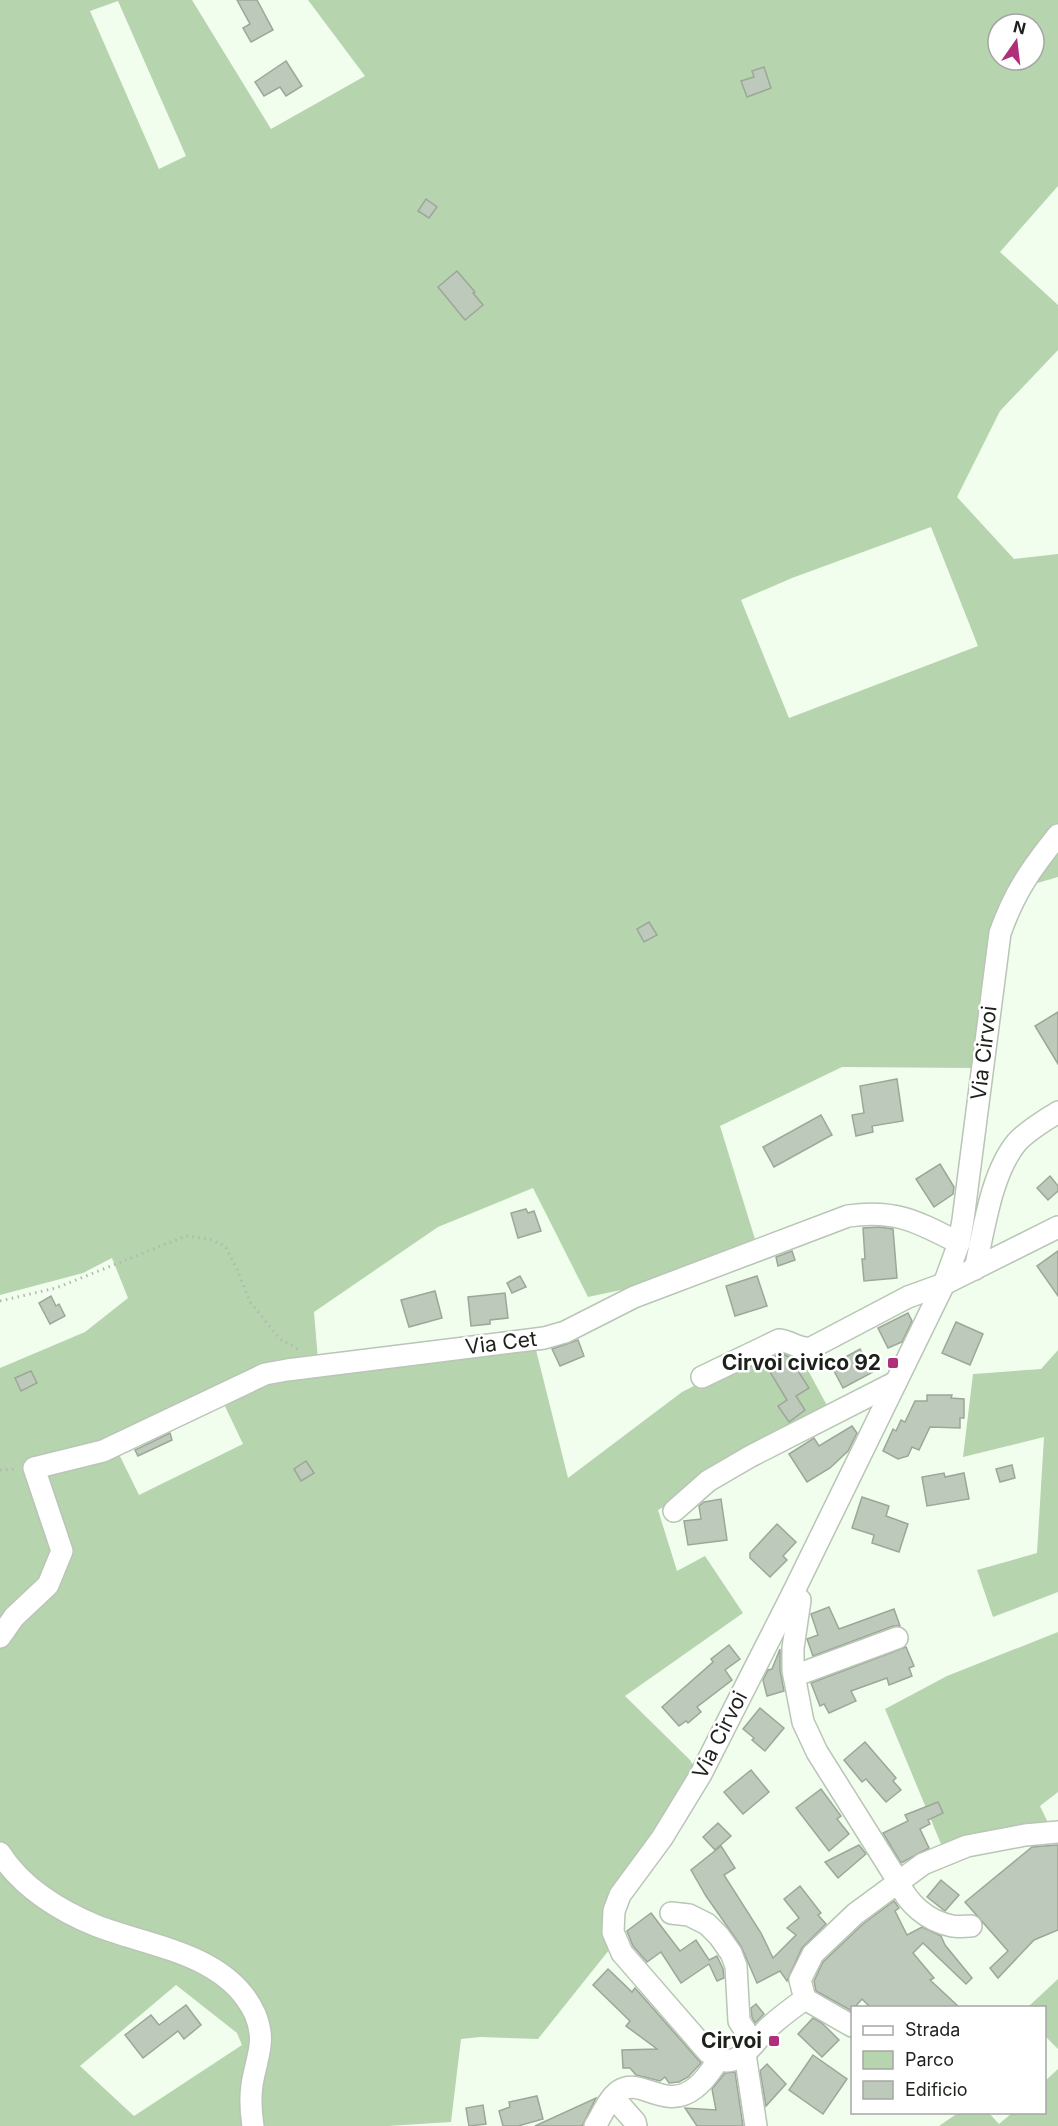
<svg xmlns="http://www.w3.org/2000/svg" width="1058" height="2126" viewBox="0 0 1058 2126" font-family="Inter,sans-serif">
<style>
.green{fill:#b6d4ae;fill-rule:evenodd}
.building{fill:#bdc9ba;stroke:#9ca798;stroke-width:1.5}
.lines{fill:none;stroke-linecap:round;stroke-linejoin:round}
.minor-casing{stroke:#b9c5b6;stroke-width:24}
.path{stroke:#b0bbae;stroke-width:3;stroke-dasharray:1.5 4.5;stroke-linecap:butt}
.minor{stroke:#fff;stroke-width:21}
.poi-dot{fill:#af2f7b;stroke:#fff;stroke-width:2}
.labels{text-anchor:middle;stroke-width:5;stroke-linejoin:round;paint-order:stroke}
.street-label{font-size:21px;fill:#1d211b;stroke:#fff}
.poi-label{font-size:21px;font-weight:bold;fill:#1d211b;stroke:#fff;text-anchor:end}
</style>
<rect width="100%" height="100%" fill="#f1feee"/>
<g class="green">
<path d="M0,0H192L271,129L365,76L308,0H1058V186L1000,252L1058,305V350L1000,411L957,497L1014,559L1058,554V877L1034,884L987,955L974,1068L842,1067L720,1126L759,1252L706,1272L588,1297L533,1188L438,1227L314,1312L319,1372L535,1346L568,1478L682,1392L790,1337L830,1411L658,1510L677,1571L705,1556L743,1613L625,1696L690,1760L705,1784L629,1895L617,1940L538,2039L480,2037L461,2039L451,2122L388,2126H0V1368L85,1332L128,1298L112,1258L83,1273L0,1295ZM118,1L186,156L159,169L90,11ZM998,24H1034V60H998ZM931,527L978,646L789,718L741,600L792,578ZM222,1400L243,1444L139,1495L112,1440ZM176,1985L237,2033L242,2045L134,2116L80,2066Z"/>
<polygon points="1058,1350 1058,1592 993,1617 977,1570 1037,1553 1044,1437 963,1457 973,1374 1041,1369"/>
<polygon points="1058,1632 1058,1792 1040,1806 1054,1835 946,1856 885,1709 947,1676"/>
<polygon points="1058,1979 1058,2049 1045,2036 1044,2008 1028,2007"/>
<polygon points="1058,2069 1058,2126 939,2126 958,2113 989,2113 999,2124 1012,2113 1044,2112 1045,2081"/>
</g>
<g class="building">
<polygon points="237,0 257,0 273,30 251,42 243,28 250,24"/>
<polygon points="286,61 302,86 286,96 280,87 264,96 255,82"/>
<polygon points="764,67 771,88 747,97 741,81 754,77 752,71"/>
<polygon points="426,199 437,207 429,218 418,211"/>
<polygon points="457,271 475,292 473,293 483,305 465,320 438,287"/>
<polygon points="649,922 657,935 644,942 637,929"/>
<polygon points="1058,1012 1058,1064 1035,1026"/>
<polygon points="897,1079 903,1121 872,1126 873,1132 856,1136 852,1115 864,1113 860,1086"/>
<polygon points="821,1115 832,1135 774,1167 763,1147"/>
<polygon points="940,1164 954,1187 953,1194 934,1207 916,1179"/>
<polygon points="1050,1176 1058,1186 1058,1191 1048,1200 1037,1188"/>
<polygon points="526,1209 528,1213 534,1211 541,1231 518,1238 511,1213"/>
<polygon points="879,1227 893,1229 897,1278 864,1281 862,1259 865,1259 863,1228"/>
<polygon points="792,1251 795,1260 778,1266 776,1257"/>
<polygon points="1058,1251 1058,1296 1037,1266"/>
<polygon points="520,1276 526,1287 512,1293 507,1283"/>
<polygon points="757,1276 767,1306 735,1316 726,1286"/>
<polygon points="435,1291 442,1318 409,1327 401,1300"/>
<polygon points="505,1293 508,1318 490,1320 490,1324 471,1326 468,1297"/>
<polygon points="51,1296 56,1306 59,1304 65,1316 50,1324 39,1303"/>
<polygon points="908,1313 912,1321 902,1342 888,1348 878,1328"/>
<polygon points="956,1322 983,1334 970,1365 942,1353"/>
<polygon points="578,1340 584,1356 560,1366 552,1349"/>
<polygon points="860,1349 873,1372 843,1388 831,1365"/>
<polygon points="781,1353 789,1357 809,1388 796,1396 805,1410 789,1422 778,1406 787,1400 764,1362"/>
<polygon points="31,1371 37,1383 21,1391 15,1378"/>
<polygon points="927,1395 952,1395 951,1398 964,1399 964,1418 960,1418 960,1428 930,1427 919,1450 912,1447 908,1456 898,1459 883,1451 893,1429 896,1431 901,1420 905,1422 915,1401 927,1401"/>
<polygon points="852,1426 857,1433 848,1451 830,1468 807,1482 789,1454 814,1438 819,1446"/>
<polygon points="170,1433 172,1440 138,1456 135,1450"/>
<polygon points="306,1461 314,1473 301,1481 294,1469"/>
<polygon points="1012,1465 1015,1478 1000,1482 996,1469"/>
<polygon points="944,1473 945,1477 964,1473 969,1499 927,1506 922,1477"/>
<polygon points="862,1497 889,1506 886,1516 908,1524 899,1552 872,1543 874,1535 852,1528"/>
<polygon points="721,1499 727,1540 688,1545 684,1521 701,1519 699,1506 704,1502"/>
<polygon points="777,1524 796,1542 783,1556 787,1560 770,1577 750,1558 750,1553"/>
<polygon points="829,1607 839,1629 894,1609 900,1626 893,1626 813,1656 807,1639 818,1635 811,1614"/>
<polygon points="729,1645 740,1659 725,1670 732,1680 697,1707 701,1712 688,1723 686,1721 679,1726 662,1707 713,1662 711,1659"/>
<polygon points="906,1647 914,1666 909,1668 912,1676 889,1685 887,1678 851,1691 856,1701 829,1713 824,1704 820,1706 811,1683"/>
<polygon points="780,1649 780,1670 784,1691 767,1696 763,1680 768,1670 772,1669"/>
<polygon points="760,1708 784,1728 765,1751 752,1740 754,1738 743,1729"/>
<polygon points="865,1742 896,1778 893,1781 901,1790 886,1802 866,1779 862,1782 844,1760"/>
<polygon points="751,1770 769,1792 743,1814 724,1792"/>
<polygon points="821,1789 841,1816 837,1819 849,1834 829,1851 796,1808"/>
<polygon points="938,1802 943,1813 928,1820 930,1824 920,1829 929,1848 901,1863 883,1833 908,1821 905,1815"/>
<polygon points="718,1823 731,1836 715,1850 703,1837"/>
<polygon points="859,1845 866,1854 838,1878 825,1862"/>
<polygon points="1058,1845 1058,1930 1034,1940 998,1978 990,1968 1008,1951 965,1902 1032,1847"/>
<polygon points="721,1846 735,1868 724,1875 761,1933 773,1958 796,1935 787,1928 799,1918 784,1899 800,1886 821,1913 818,1915 826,1924 802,1948 787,1981 780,1971 757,1983 741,1946 706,1896 691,1870"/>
<polygon points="941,1880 959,1895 945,1911 927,1897"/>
<polygon points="894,1901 899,1908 895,1911 907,1935 922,1927 941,1936 945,1945 972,1978 966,1984 923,1943 913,1953 934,1978 930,1980 959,2007 870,2007 862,1999 855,2007 852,2007 852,2011 816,1991 814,1981 823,1962 863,1924"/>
<polygon points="651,1913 680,1951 696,1940 709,1960 717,1956 723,1969 724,1978 717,1981 709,1964 681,1983 661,1952 647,1962 633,1946 627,1931"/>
<polygon points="608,1969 632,1992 635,1988 701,2063 688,2077 679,2082 669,2083 665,2077 660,2081 636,2075 630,2068 623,2068 622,2050 657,2049 626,2026 630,2021 593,1985"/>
<polygon points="756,2004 764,2014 755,2023 752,2017 751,2008"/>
<polygon points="186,2005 201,2025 184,2039 178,2031 143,2058 125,2035 151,2015 159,2025"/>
<polygon points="813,2018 822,2023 839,2040 822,2057 798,2034"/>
<polygon points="813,2055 847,2079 823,2114 789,2090"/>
<polygon points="767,2064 786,2084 766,2106 760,2071"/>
<polygon points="735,2072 743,2126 697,2126 685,2108 716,2110 712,2089 725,2073"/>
<polygon points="537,2096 543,2119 518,2126 503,2126 499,2111 510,2107 509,2102"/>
<polygon points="596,2098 582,2126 535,2126"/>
<polygon points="483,2105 486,2124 469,2126 466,2108"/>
</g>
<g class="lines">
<defs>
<g id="minor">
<path d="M975,1269C984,1230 991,1173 1017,1142C1028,1130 1044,1121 1058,1112"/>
<path d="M702,1377L779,1340C790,1341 800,1350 811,1348L908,1297L944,1284L1058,1227"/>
<polyline points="674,1511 708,1481 751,1456 896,1382"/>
<path d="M793,1593L800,1600L793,1648V1670L803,1722L817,1752L898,1881C907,1903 927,1921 952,1926C958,1927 965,1926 971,1926"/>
<path d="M0,1637L14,1617L48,1585L62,1551L34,1468L103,1451L265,1374L287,1370L544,1338L565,1332L634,1297L848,1216C896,1209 918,1222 959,1243"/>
<polyline points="794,1676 897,1638"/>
<path d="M0,1853C21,1887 60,1911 97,1926C151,1947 228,1954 255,2014C267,2042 256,2058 252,2085C250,2099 251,2113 253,2126"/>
<polyline points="671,1913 689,1915 707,1924 719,1936 731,1953 736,1966 739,2021 754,2044"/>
<path d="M805,1999C792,2008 779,2018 768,2028C752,2045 734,2076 708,2052L622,1953L613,1932L614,1911L620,1895L662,1838L701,1774L793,1593L944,1284L959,1243L963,1220L1000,933C1015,891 1031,869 1058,835"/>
<polyline points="805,1999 800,1980 813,1954 855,1914 923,1864 967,1846 1025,1835 1058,1832"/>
<polyline points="805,1999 852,2026"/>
<polyline points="745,2054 756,2126"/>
<polyline points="613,2097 635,2122 636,2126"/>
<path d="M595,2126C602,2115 608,2099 619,2091C641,2076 665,2112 695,2088C705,2081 712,2069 719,2059"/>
</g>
</defs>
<use href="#minor" class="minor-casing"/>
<g class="path">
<polyline points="0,1301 56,1288 186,1236 210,1239 225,1246 237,1269 250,1302 280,1339 298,1349"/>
<polyline points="0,1470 16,1469"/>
</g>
<use href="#minor" class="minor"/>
</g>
<g class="poi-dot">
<rect x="887" y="1357" width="12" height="12" rx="3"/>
<rect x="768" y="2035" width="12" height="12" rx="3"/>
</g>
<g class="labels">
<g class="street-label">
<text transform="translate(984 1053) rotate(-83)" y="7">Via Cirvoi</text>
<text transform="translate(501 1343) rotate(-7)" y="7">Via Cet</text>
<text transform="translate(720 1735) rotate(-63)" y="7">Via Cirvoi</text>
</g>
<g class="poi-label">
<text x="881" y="1370">Cirvoi civico 92</text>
<text x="762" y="2048">Cirvoi</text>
</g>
</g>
<rect x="851" y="2006" width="195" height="108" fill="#ffffff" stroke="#a5a6a4" stroke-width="1.5"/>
<rect x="863" y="2026" width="30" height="9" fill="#ffffff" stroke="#a5a6a4" stroke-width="1.5"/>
<text x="905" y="2036" font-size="18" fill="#1d211b">Strada</text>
<rect x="863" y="2051" width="30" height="18" fill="#b6d4ae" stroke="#a5a6a4" stroke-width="1.5"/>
<text x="905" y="2066" font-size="18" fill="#1d211b">Parco</text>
<rect x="863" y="2081" width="30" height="18" fill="#bdc9ba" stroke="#a5a6a4" stroke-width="1.5"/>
<text x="905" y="2096" font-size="18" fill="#1d211b">Edificio</text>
<g transform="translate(1016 42) rotate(14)"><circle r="28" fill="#ffffff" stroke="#a5a6a4" stroke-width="1.5"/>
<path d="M0-4.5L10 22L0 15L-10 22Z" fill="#af2f7b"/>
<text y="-9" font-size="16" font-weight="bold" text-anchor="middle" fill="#1d211b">N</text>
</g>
</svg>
